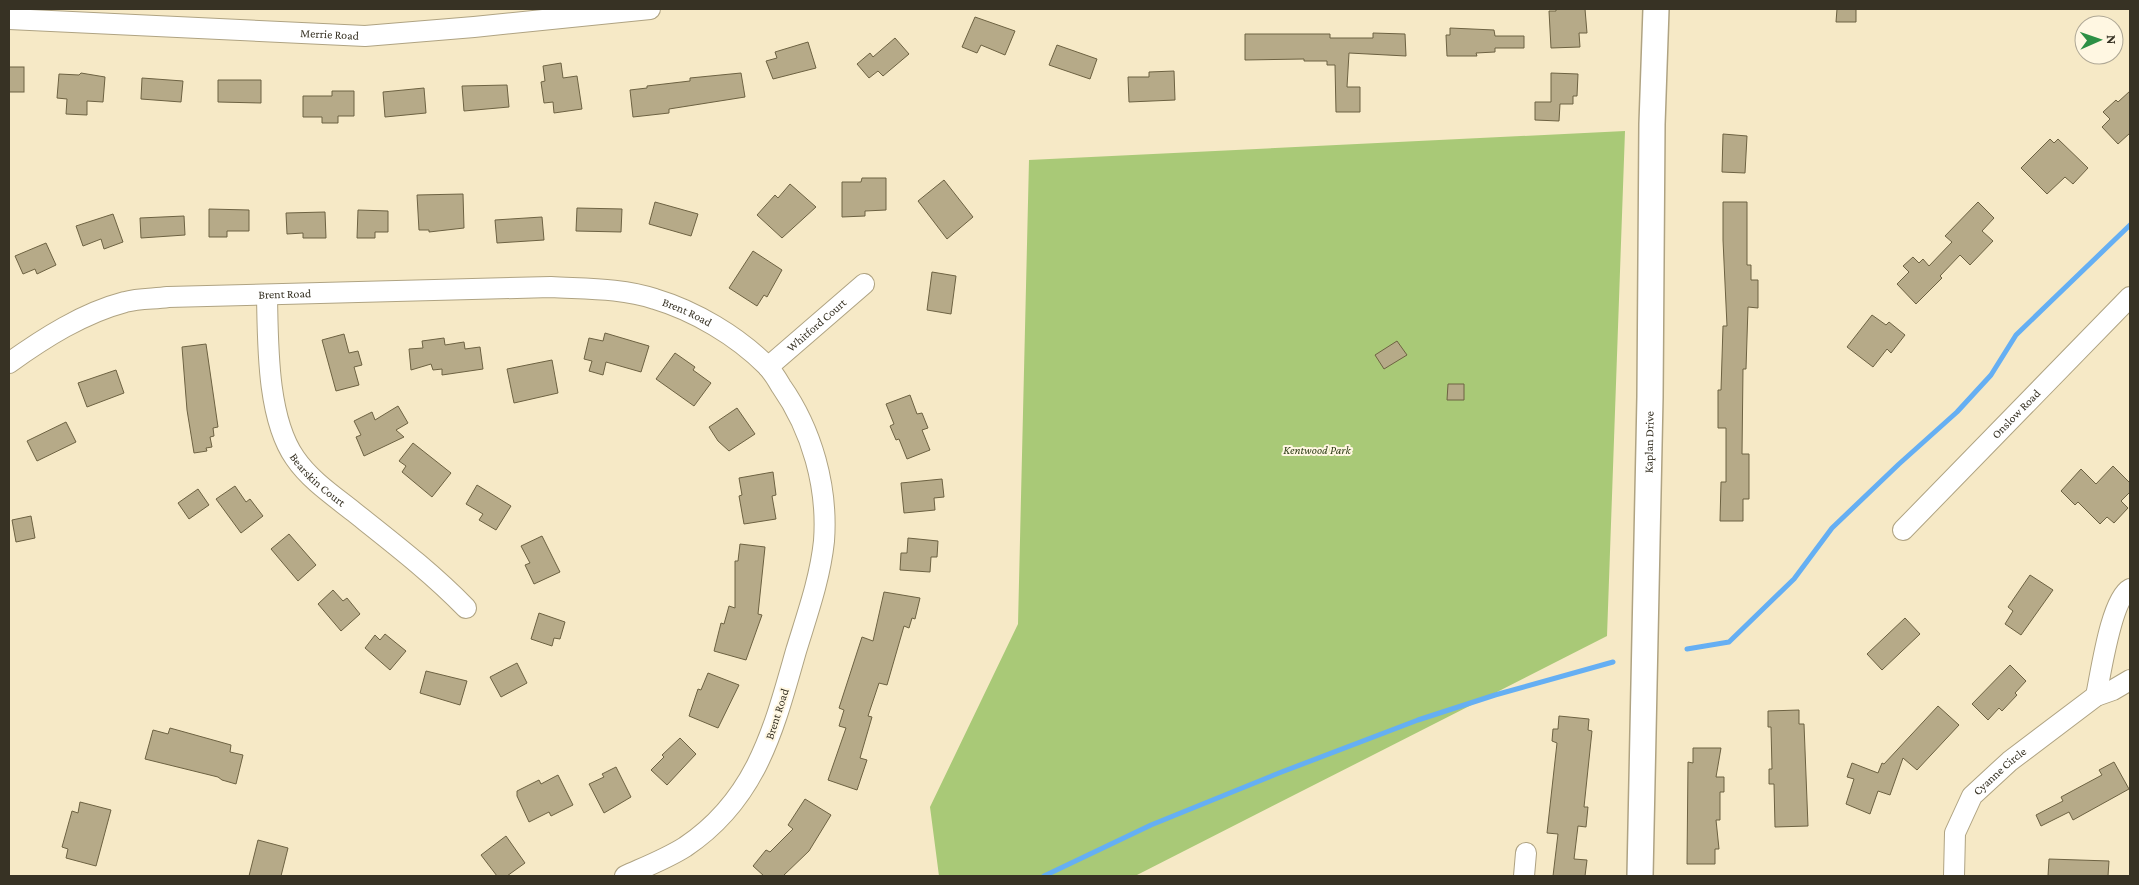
<svg xmlns="http://www.w3.org/2000/svg" width="2139" height="885" viewBox="0 0 2139 885" font-family="'Crimson Pro',serif">
<style>
.green{fill:#a9c977}
.lines{fill:none;stroke-linecap:round;stroke-linejoin:round}
.stream{stroke:#65aff3;stroke-width:5}
.building{fill:#b6aa88;stroke:#6d6242}
.minor-casing{stroke:#afa382;stroke-width:22}
.tertiary-casing{stroke:#afa382;stroke-width:28}
.minor{stroke:#fff;stroke-width:20}
.tertiary{stroke:#fff;stroke-width:25}
.labels{text-anchor:middle;stroke-width:4;stroke-linejoin:round;paint-order:stroke}
.street-label{font-size:12px;fill:#373224;stroke:#fff7e2}
.park-label{font-size:12px;font-style:italic;fill:#303e18;stroke:#fff7e2}
</style>
<rect width="100%" height="100%" fill="#f6e9c6"/>
<polygon class="green" points="1625,131 1607,636 1135,876 939,876 930,807 1018,624 1029,160"/>
<g class="lines">
<g class="stream">
<polyline points="1687,649 1729,642 1794,579 1832,528 1899,464 1957,412 1991,375 2016,335 2130,225"/>
<polyline points="1044,876 1151,825 1279,773 1418,720 1495,695 1613,662"/>
</g>
</g>
<g class="building">
<polygon points="1556,9 1585,9 1587,33 1579,33 1580,47 1551,48 1549,11 1556,11"/>
<polygon points="1837,9 1856,9 1856,22 1836,22"/>
<polygon points="975,17 1015,31 1005,55 981,45 977,53 962,47"/>
<polygon points="1450,28 1494,30 1495,36 1524,36 1524,48 1495,48 1495,52 1476,53 1477,56 1447,56 1446,35 1450,35"/>
<polygon points="1373,33 1405,34 1406,56 1349,53 1347,87 1360,87 1360,112 1336,112 1335,65 1327,65 1327,61 1304,61 1304,59 1245,60 1245,34 1330,34 1330,38 1373,38"/>
<polygon points="895,38 909,54 883,76 878,71 869,78 857,64 870,53 873,57"/>
<polygon points="808,42 816,68 773,79 766,61 777,58 775,52"/>
<polygon points="1057,45 1097,59 1090,79 1049,65"/>
<polygon points="561,63 563,78 577,76 582,109 554,113 553,102 544,103 541,82 545,81 543,66"/>
<rect x="9" y="67" width="15" height="25"/>
<polygon points="1174,71 1175,100 1129,102 1128,77 1149,77 1149,72"/>
<polygon points="81,73 105,77 103,102 87,101 87,115 66,114 67,99 57,98 59,74 79,75"/>
<polygon points="741,73 745,97 669,109 669,113 633,117 630,90 647,88 647,86 690,81 690,78"/>
<polygon points="1551,73 1578,74 1577,96 1573,96 1573,104 1560,104 1559,121 1535,120 1535,102 1551,102"/>
<polygon points="142,78 183,81 181,102 141,99"/>
<polygon points="218,80 261,80 261,103 218,102"/>
<polygon points="507,85 509,107 464,111 462,86"/>
<polygon points="424,88 426,113 385,117 383,92"/>
<polygon points="332,91 354,91 354,116 338,116 338,123 322,123 322,117 303,117 303,96 332,96"/>
<polygon points="2130,91 2130,133 2118,144 2102,127 2110,119 2103,112 2116,100 2118,102"/>
<polygon points="1723,134 1747,136 1745,173 1722,172"/>
<polygon points="2050,139 2054,143 2058,139 2088,168 2073,184 2065,177 2047,194 2021,168"/>
<polygon points="862,178 886,178 886,210 865,211 865,216 842,217 842,182 861,182"/>
<polygon points="944,180 973,217 947,239 918,201"/>
<polygon points="790,184 816,207 782,238 757,215 775,195 778,198"/>
<polygon points="463,194 464,228 429,232 429,230 419,230 417,195"/>
<polygon points="655,202 698,214 691,236 649,224"/>
<polygon points="1723,202 1747,202 1747,265 1751,265 1751,280 1758,280 1758,308 1748,307 1746,369 1743,369 1742,454 1749,454 1749,499 1743,499 1743,521 1720,521 1721,482 1726,482 1726,428 1718,428 1718,390 1721,390 1723,326 1727,326 1723,240"/>
<polygon points="1978,202 1994,218 1982,231 1993,241 1970,265 1960,255 1940,276 1942,278 1916,304 1897,284 1909,272 1903,266 1913,257 1919,263 1923,259 1929,266 1952,242 1945,236"/>
<polygon points="577,208 622,209 621,232 576,231"/>
<polygon points="209,209 249,210 249,231 227,231 227,237 209,237"/>
<polygon points="358,210 388,211 388,232 375,232 375,238 357,238"/>
<polygon points="325,212 326,238 303,238 303,233 287,234 286,213"/>
<polygon points="113,214 123,242 104,249 101,239 83,246 76,226"/>
<polygon points="184,216 185,235 141,238 140,218"/>
<polygon points="542,217 544,240 497,243 495,220"/>
<polygon points="46,243 56,265 37,274 35,269 23,274 15,256"/>
<polygon points="753,251 782,270 767,297 764,295 757,306 729,288"/>
<polygon points="932,272 956,276 951,314 927,310"/>
<polygon points="1872,315 1886,325 1889,322 1905,335 1891,353 1887,349 1873,367 1847,347"/>
<polygon points="605,333 649,346 641,372 606,362 603,375 589,371 592,361 584,359 589,338 603,341"/>
<polygon points="344,334 349,353 358,351 362,365 354,367 359,385 336,391 322,340"/>
<polygon points="444,338 445,345 464,342 465,349 480,347 483,369 442,375 442,369 433,370 431,364 411,370 409,349 423,348 422,341"/>
<polygon points="1397,341 1407,355 1384,369 1375,355"/>
<polygon points="206,344 218,427 213,428 214,436 210,437 212,447 206,448 207,451 194,453 187,410 182,347"/>
<polygon points="675,353 695,367 693,370 711,383 694,406 656,379"/>
<polygon points="552,360 558,393 514,403 507,369"/>
<polygon points="116,370 124,393 87,407 78,383"/>
<polygon points="1448,384 1464,384 1464,400 1447,400"/>
<polygon points="910,395 917,414 922,413 928,428 922,430 930,450 907,459 899,439 896,440 890,426 894,424 886,404"/>
<polygon points="398,406 408,423 396,430 404,437 364,456 356,437 361,435 354,421 372,412 375,420"/>
<polygon points="737,408 755,434 729,451 718,441 709,427"/>
<polygon points="66,422 76,442 37,461 27,441"/>
<polygon points="413,443 451,473 432,497 402,472 406,466 399,461"/>
<polygon points="2113,466 2130,483 2130,492 2121,501 2128,508 2114,523 2107,517 2100,524 2078,502 2075,505 2061,491 2081,469 2096,484"/>
<polygon points="773,472 776,495 772,496 776,519 744,524 739,496 742,495 739,478"/>
<polygon points="942,479 944,497 934,498 935,510 904,513 901,483"/>
<polygon points="477,485 511,506 496,530 479,520 483,514 466,504"/>
<polygon points="235,486 246,502 250,499 263,516 241,533 216,499"/>
<polygon points="198,489 209,505 189,519 178,503"/>
<polygon points="31,516 35,538 16,542 12,520"/>
<polygon points="289,534 316,565 298,581 271,549"/>
<polygon points="542,536 560,572 534,584 525,565 530,563 521,546"/>
<polygon points="908,538 938,541 937,557 931,557 930,572 900,570 901,553 907,553"/>
<polygon points="740,544 765,547 758,614 762,615 746,660 714,651 721,623 724,624 729,606 735,608 735,561 738,561"/>
<polygon points="2030,575 2053,590 2021,635 2005,624 2013,611 2008,607"/>
<polygon points="333,590 343,601 347,598 360,614 341,631 318,604"/>
<polygon points="884,592 920,598 915,619 912,618 909,628 904,626 887,685 879,683 868,716 872,717 860,758 867,760 857,790 828,780 846,728 839,726 844,710 839,708 862,637 873,641"/>
<polygon points="539,613 565,622 560,639 554,638 552,646 531,639"/>
<polygon points="1905,618 1920,634 1882,670 1867,654"/>
<polygon points="385,634 406,651 390,670 365,648 375,635 380,640"/>
<polygon points="517,663 527,683 501,697 490,677"/>
<polygon points="2010,665 2026,681 2015,693 2017,695 2002,711 1999,708 1988,720 1972,704"/>
<polygon points="426,671 467,681 460,705 420,693"/>
<polygon points="708,673 739,685 718,728 689,716 698,689 701,690"/>
<polygon points="1938,706 1959,725 1917,770 1903,758 1890,795 1878,791 1870,814 1846,804 1854,779 1847,777 1852,763 1878,773 1882,763 1884,764"/>
<polygon points="1799,710 1799,724 1804,724 1808,826 1775,827 1774,784 1769,784 1769,769 1772,769 1771,727 1768,727 1768,711"/>
<polygon points="1559,716 1589,719 1588,730 1592,731 1584,807 1588,807 1586,827 1578,826 1574,859 1587,860 1585,876 1553,876 1558,834 1547,833 1557,743 1552,741 1553,729 1558,729"/>
<polygon points="170,728 231,745 230,752 243,755 236,784 222,780 218,777 145,759 153,730 168,734"/>
<polygon points="680,738 696,754 667,785 651,770 664,757 662,755"/>
<polygon points="1693,748 1721,748 1716,777 1724,777 1724,792 1720,792 1720,820 1716,820 1719,849 1715,849 1715,864 1687,864 1688,762 1693,763"/>
<polygon points="2114,762 2129,789 2073,820 2069,812 2041,826 2036,815 2063,801 2061,797 2102,775 2099,770"/>
<polygon points="616,767 631,797 604,813 589,784 604,777 602,774"/>
<polygon points="558,775 573,805 551,816 549,812 529,822 517,796 517,791 539,780 541,784"/>
<polygon points="805,799 831,815 809,851 783,876 764,876 753,866 766,850 770,852 793,829 788,825"/>
<polygon points="80,802 111,810 96,866 66,858 68,849 62,847 72,811 78,813"/>
<polygon points="506,836 525,863 507,876 497,876 481,855"/>
<polygon points="258,840 288,848 281,876 249,876"/>
<polygon points="2049,859 2109,861 2108,876 2048,876"/>
</g>
<g class="lines">
<defs>
<g id="minor">
<path id="s1" d="M9,19L365,36L474,27L650,9"/>
<path id="s2" d="M267,296C268,344 267,418 295,458C310,480 334,496 354,512C393,543 432,573 466,608"/>
<path id="s3" d="M9,363C44,338 83,313 125,302C139,298 154,299 168,297L551,287C586,289 622,288 655,299C695,311 737,336 766,365C772,371 777,379 781,386C812,430 828,487 824,541C820,579 807,615 796,651C774,728 757,799 685,847C666,859 645,867 625,876"/>
<path id="s4" d="M768,367L864,284"/>
<path id="s5" d="M1903,530L2130,297"/>
<path d="M2096,696C2101,673 2111,599 2130,589"/>
<polyline points="1524,876 1526,853"/>
<path id="s6" d="M1954,876L1955,833L1972,796L2010,761L2096,696L2113,690L2130,680"/>
</g>
<g id="tertiary">
<path id="s7" d="M1640,876L1650,397L1652,124L1656,9"/>
</g>
</defs>
<use href="#minor" class="minor-casing"/>
<use href="#tertiary" class="tertiary-casing"/>
<use href="#minor" class="minor"/>
<use href="#tertiary" class="tertiary"/>
</g>
<g class="labels">
<g class="street-label">
<text dy="4" stroke="none"><textPath href="#s1" startOffset="321">Merrie Road</textPath></text>
<text dy="4" stroke="none"><textPath href="#s3" startOffset="292">Brent Road</textPath></text>
<text dy="4" stroke="none"><textPath href="#s3" startOffset="698">Brent Road</textPath></text>
<text dy="4" stroke="none"><textPath href="#s4" startOffset="64">Whitford Court</textPath></text>
<text dy="4" stroke="none"><textPath href="#s5" startOffset="162">Onslow Road</textPath></text>
<text dy="4" stroke="none"><textPath href="#s7" startOffset="434">Kaplan Drive</textPath></text>
<text dy="4" stroke="none"><textPath href="#s2" startOffset="198">Bearskin Court</textPath></text>
<text transform="translate(777 714) rotate(-72)" y="4">Brent Road</text>
<text dy="4" stroke="none"><textPath href="#s6" startOffset="121">Cyanne Circle</textPath></text>
</g>
<g class="park-label">
<text x="1317" y="454">Kentwood Park</text>
</g>
</g>
<rect width="2139" height="885" fill="none" stroke="#373224" stroke-width="20"/>
<g transform="translate(2099 40) rotate(88)"><circle r="24" fill="#fff7e2" stroke="#afa896"/>
<path d="M0-4L9 19L0 12L-9 19Z" fill="#2d9045"/>
<text y="-8" font-size="14" font-weight="bold" text-anchor="middle" fill="#373224">N</text>
</g>
</svg>
